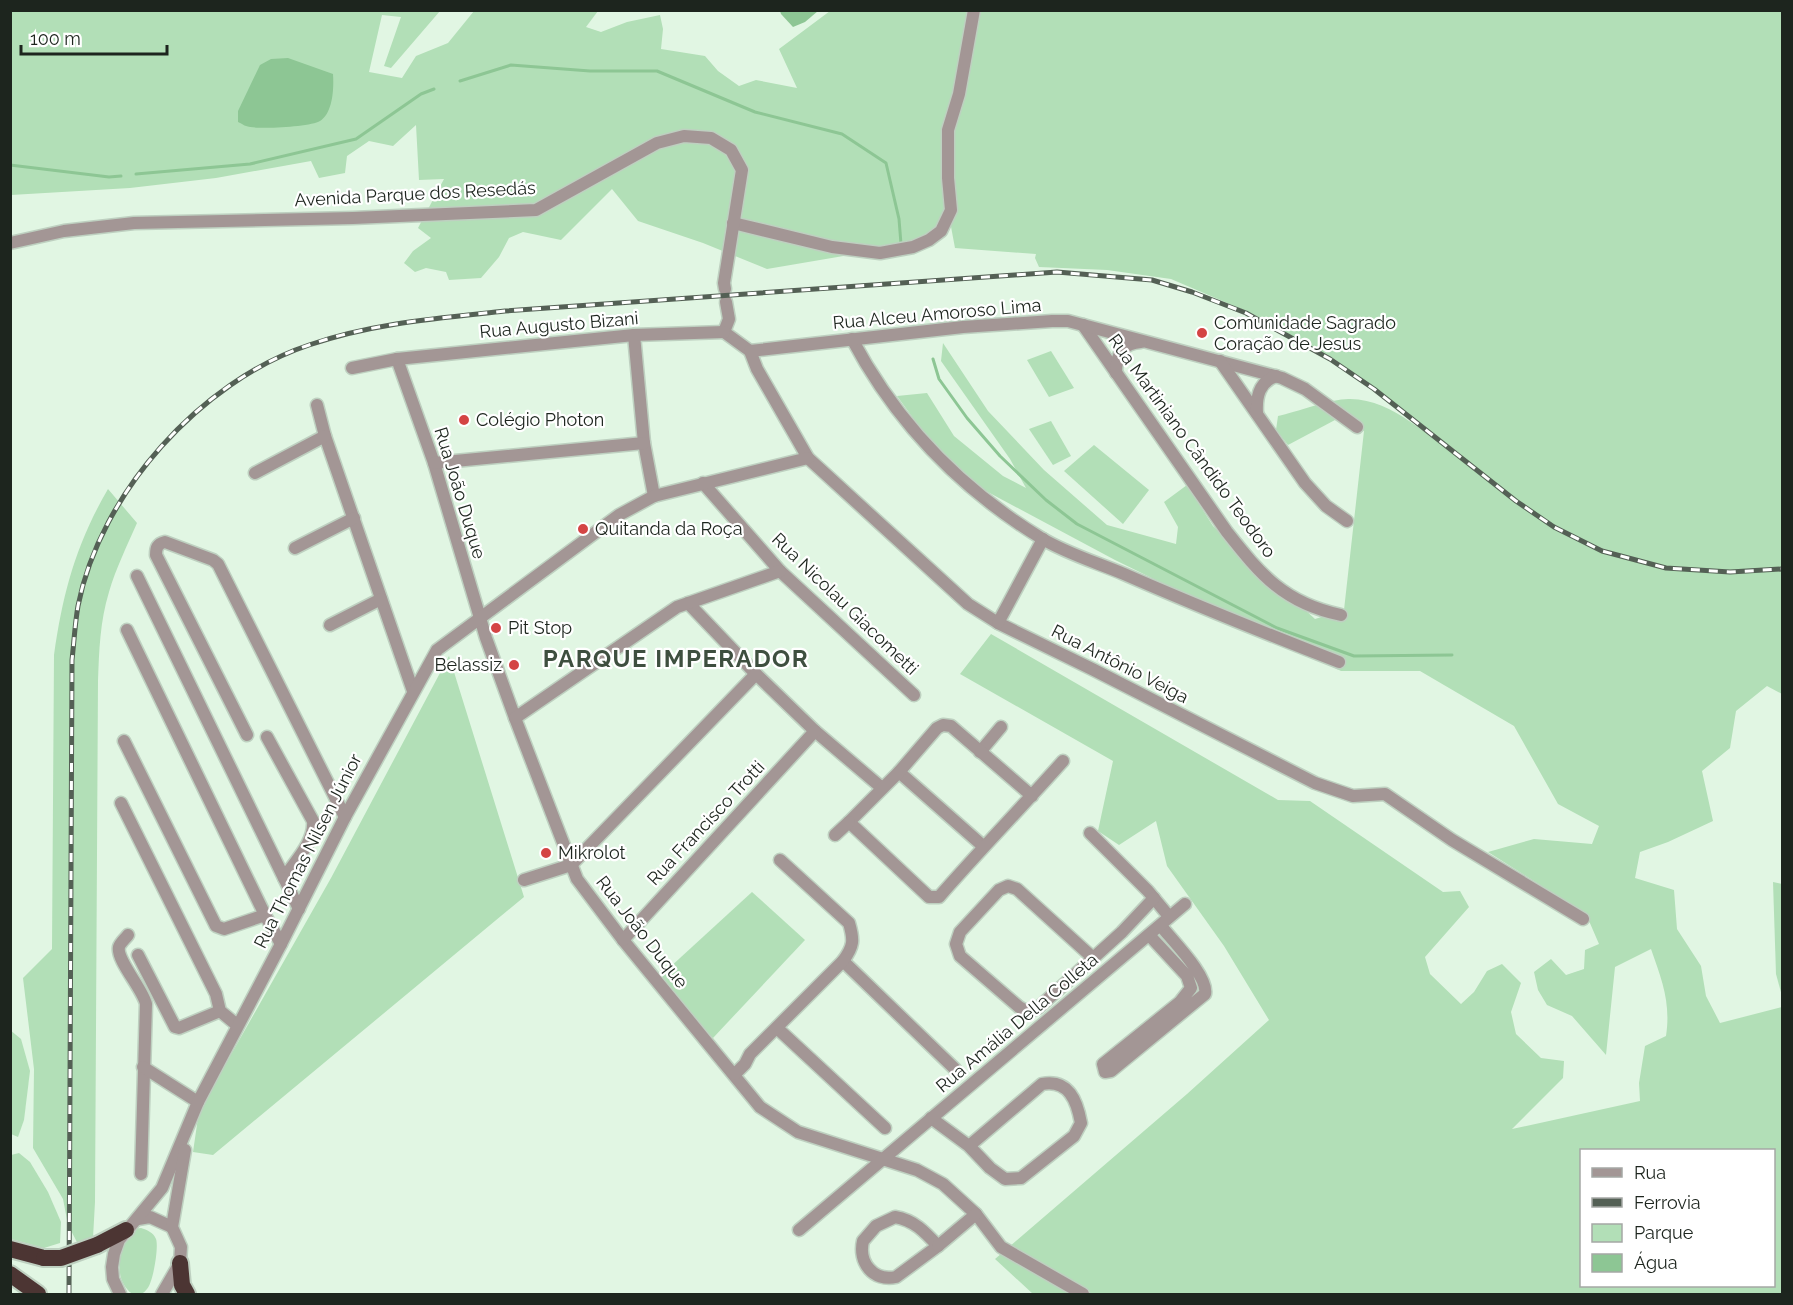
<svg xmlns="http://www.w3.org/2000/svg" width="1793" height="1305" viewBox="0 0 1793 1305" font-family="Raleway,sans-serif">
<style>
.green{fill:#b2dfb7;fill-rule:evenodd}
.water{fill:#8dc694}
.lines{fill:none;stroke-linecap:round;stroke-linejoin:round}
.stream{stroke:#8dc694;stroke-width:3}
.minor-casing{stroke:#bed0c0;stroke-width:15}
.highway-casing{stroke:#bed0c0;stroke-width:20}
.minor{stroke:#a39695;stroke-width:12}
.highway{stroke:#4c3533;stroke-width:16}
.rail-casing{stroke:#546055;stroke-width:5}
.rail{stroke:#fff;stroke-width:3;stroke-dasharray:9;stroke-linecap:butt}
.highway-bridge-casing{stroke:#bed0c0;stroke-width:20;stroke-linecap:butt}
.highway-bridge{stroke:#4c3533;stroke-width:16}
.poi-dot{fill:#d44444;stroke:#fff;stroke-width:2}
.labels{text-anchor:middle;stroke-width:4.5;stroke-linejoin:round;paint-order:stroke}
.street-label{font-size:18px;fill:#1d251e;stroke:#fff}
.poi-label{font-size:18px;fill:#1d251e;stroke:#fff;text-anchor:start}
.district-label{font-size:24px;font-weight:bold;letter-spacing:1.5px;fill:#3e4f3f;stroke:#fff}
</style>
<rect width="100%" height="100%" fill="#e1f6e3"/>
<g class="green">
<path d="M10,11H440L391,68L384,66L401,17L382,15L369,72L402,78L416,56L448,43L474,11H598L586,27L601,32L627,22L660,15L663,29L661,49L705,56L718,71L739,86L756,80L797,88L779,49L830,11H1782V694L1767,686L1736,711L1730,748L1702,771L1713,821L1668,842L1640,852L1635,878L1674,890L1677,929L1701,966L1706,996L1720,1023L1782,1007V1294H1033L995,1259L1187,1094L1269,1020L1224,946L1167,866L1156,821L1119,845L1098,831L1113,761L960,674L991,634L1278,800L1310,801L1443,892L1460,891L1469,907L1425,957L1430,974L1461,1004L1474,992L1487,971L1502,964L1521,983L1511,1012L1516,1034L1541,1058L1564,1061L1563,1078L1512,1129L1640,1101L1639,1083L1645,1046L1666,1036C1671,1003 1662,980 1651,949L1615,967L1606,1055L1572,1016L1547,1005L1538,990L1534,972L1551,959L1566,975L1584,969L1585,950L1599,944L1586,914L1488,852L1534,839L1592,844L1599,826L1558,804L1514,726L1420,671H1341L1115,560L971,483L929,440L897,396L927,393L954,436L1003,476L1026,488L1010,459L941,361L943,343L988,411L1044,470L1107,525L1176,544L1178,527L1164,502L1187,485L1213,526L1315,619L1344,610L1364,431L1335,420L1288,445L1276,430L1278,416C1296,412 1334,398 1350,399C1396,400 1425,438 1463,456L1336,360L1253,314L1171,279L1107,270L1039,267L1035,258L1036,254L955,248L949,216L937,231L914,244L767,269L703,243L638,221L612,189L561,240L523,232L509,238L499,257L481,278L449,280L446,272L426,268L415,272L404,263L413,251L431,238L418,228L444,179L419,180L416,125L393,146L369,141L347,156L345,173L319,178L311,161L216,178L130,188L11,195ZM1582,1150H1774V1286H1582Z"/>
<polygon points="1051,351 1074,388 1049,397 1027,360"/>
<polygon points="1051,421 1071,456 1053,465 1029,429"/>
<polygon points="1094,445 1149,490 1123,524 1064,471"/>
<path d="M108,489L137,523C127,546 116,568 109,592C100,621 99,651 98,681L95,1202L93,1238L78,1244L68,1225L63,1199L33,1148L34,1069L23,978L52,949L54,655C63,592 76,544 108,489Z"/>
<polygon points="449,656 524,897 213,1155 193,1152 199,1111 331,878"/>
<polygon points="1773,882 1782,884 1782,996 1776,974"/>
<polygon points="752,892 805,940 713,1038 656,980"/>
<polygon points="10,1030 21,1039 30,1071 24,1120 18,1137 11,1134"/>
<polygon points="19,1153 30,1162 48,1192 61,1222 60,1243 44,1248 11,1239 11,1155"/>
<path d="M141,1228C147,1230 153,1232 156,1239C159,1247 153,1283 147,1289C135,1305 121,1285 120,1273C118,1251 119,1246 132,1229Z"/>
</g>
<g class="water">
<polygon points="780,11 780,10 818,11 805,22 793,27 781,14"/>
<path d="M288,58L333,74C334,88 333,113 320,121C310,127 257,130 246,126C245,126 239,122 238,122V111L260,65L271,59Z"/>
</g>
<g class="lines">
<g class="stream">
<polyline points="460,81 511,65 590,71 657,71 755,112 842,134 886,163 899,219 901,244"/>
<polyline points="10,165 109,177 121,176"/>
<polyline points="136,174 250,164 356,139 421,94 434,89"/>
<polyline points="933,359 939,379 967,418 1000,456 1046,500 1077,524 1277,628 1354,656 1452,655"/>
</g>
<defs>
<g id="minor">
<polyline points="733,223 832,247 880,253 913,247 929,240 941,231 951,210 948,178 948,130 959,94 974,10"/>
<polyline points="10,243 64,231 134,223 353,218 536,210 657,143 684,136 711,138 731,150 742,170 724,283 725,289"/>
<path d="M1083,325L1227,532C1261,575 1284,603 1341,615"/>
<polyline points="724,332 750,351 757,369 808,458 968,604 998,623 1094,670 1315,783 1353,796 1385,794 1452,840 1583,919"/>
<polyline points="724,332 729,319 726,302"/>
<polyline points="634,335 644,443 654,496"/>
<path d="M852,339C896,422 961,489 1041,538C1065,553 1098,563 1124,574C1195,605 1267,634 1339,662"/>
<polyline points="750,351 963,327 1052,321 1068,321 1282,378 1305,389 1357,427"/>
<polyline points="397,359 434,463 486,638 515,718 577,879 623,940 760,1107 798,1132 917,1170 943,1184 976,1214 1001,1247 1083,1294"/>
<polyline points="1220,361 1305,483 1326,506 1347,521"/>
<polyline points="352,368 397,359 634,335 724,332"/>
<path d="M1116,373C1116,355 1122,343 1141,342"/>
<polyline points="317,405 325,436 413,691"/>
<path d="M1257,413C1256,397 1259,382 1276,376"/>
<polyline points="434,463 644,443"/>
<polyline points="255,473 325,436"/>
<polyline points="703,483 780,571 914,695"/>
<polyline points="295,548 354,518"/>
<path d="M137,576L284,878C295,861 315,842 313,821L267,737"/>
<polyline points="688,603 756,674 815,731 882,788"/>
<polyline points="998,623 1043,539"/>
<polyline points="330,625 381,599"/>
<polyline points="127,630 265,915 281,944"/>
<polyline points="515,718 677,607 780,571"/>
<path d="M247,735L156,555C156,548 157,544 165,542L213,560L218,564L345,817"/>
<polyline points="124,741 216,926 224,929 265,915"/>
<polyline points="980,752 1001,727"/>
<polyline points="899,772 983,846"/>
<path d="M1032,796L951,726L943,725L937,728L899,772L849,822L929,897H939C979,851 1022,807 1063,761"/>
<polyline points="121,803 216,994 220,1011 237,1025"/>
<polyline points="1090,833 1148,891 1167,914 1168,918"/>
<polyline points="835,835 849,822"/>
<polyline points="284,878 299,909"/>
<polyline points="524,880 571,865 756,674"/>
<path d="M128,935C125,939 120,943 119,947C116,960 143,989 146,1004L141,1174"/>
<path d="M1149,935L1187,976L1191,988L1180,1002L1103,1064L1105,1072L1111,1071L1205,994C1209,977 1172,940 1161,926"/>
<polyline points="623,940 815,731"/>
<polyline points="138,955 175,1027 179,1028 220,1011"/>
<polyline points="1092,957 1017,889 1008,886 999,890 960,932 956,944 960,956 1019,1007 1028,1012 1038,1008 1122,932 1154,898"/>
<polyline points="843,961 955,1069"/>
<polyline points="777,1028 885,1128"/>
<polyline points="143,1067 198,1102"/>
<path d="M735,1074L745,1064L750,1054L843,961C854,946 854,940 849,923L780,860"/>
<path d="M931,1118L969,1146L990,1168L1005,1179L1021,1178L1074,1136L1081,1123C1077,1101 1069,1079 1042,1084L969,1146"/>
<path d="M895,1217C914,1220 925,1232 938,1246L896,1277C873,1282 858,1262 863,1241L876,1226Z"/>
<polyline points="138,1219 150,1217 172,1227"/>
<polyline points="799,1230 1185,904"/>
<polyline points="938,1246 976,1214"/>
<polyline points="120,1294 113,1279 112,1267 114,1254 119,1240 162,1188 198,1102 281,944 345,817 437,650 619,515 654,496 808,458"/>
<polyline points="162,1294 180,1263 181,1247 172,1227 185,1150"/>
</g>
<g id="highway">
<polyline points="97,1245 126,1230"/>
<polyline points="10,1249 44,1258"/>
<polyline points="180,1263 182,1285 187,1294"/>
<polyline points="10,1274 38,1294"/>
</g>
</defs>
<use href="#minor" class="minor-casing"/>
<use href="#highway" class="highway-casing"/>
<use href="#minor" class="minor"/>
<use href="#highway" class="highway"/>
<defs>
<path id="rail" d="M69,1294L72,660C74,642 75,623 78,606C100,493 201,381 309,345C372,323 440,318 505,311L1057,272L1152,280L1192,292L1246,313L1330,359L1374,389L1516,501L1554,527L1602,551L1666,568L1730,572L1782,569"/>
</defs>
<use href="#rail" class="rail-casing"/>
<use href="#rail" class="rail"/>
<defs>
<polyline id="highway-bridge" points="44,1258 61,1258 97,1245"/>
</defs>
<use href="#highway-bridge" class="highway-bridge-casing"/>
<use href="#highway-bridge" class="highway-bridge"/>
</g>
<g class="poi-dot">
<circle cx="1202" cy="333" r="6"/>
<circle cx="464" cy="420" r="6"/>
<circle cx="583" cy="529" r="6"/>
<circle cx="496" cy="628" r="6"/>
<circle cx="514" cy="665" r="6"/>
<circle cx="546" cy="853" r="6"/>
</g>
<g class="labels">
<g class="street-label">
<text transform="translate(415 194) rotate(-3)" y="6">Avenida Parque dos Resedás</text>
<text transform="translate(937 314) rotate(-5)" y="6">Rua Alceu Amoroso Lima</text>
<text transform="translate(559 325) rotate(-5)" y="6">Rua Augusto Bizani</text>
<text transform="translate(1192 446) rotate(54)" y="6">Rua Martiniano Cândido Teodoro</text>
<text transform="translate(460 493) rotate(73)" y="6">Rua João Duque</text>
<text transform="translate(845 604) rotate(44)" y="6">Rua Nicolau Giacometti</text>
<text transform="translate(1120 664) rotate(27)" y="6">Rua Antônio Veiga</text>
<text transform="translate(706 823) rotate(-47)" y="6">Rua Francisco Trotti</text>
<text transform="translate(308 851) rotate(-63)" y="6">Rua Thomas Nilsen Júnior</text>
<text transform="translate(642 932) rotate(52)" y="6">Rua João Duque</text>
<text transform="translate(1017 1023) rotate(-40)" y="6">Rua Amália Della Colleta</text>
</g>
<g class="poi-label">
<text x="1214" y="329">Comunidade Sagrado<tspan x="1214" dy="21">Coração de Jesus</tspan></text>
<text x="476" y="426">Colégio Photon</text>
<text x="595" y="535">Quitanda da Roça</text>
<text x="508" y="634">Pit Stop</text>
<text x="502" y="671" text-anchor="end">Belassiz</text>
<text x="558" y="859">Mikrolot</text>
</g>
<g class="district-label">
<text x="676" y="667">PARQUE IMPERADOR</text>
</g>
</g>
<rect width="1793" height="1305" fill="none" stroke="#1d251e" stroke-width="24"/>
<rect x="1580" y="1149" width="195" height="138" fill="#ffffff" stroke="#a5a8a5" stroke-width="1.5"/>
<rect x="1592" y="1168" width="30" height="9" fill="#a39695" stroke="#a5a8a5" stroke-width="1.5"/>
<text x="1634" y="1179" font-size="18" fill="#1d251e">Rua</text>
<rect x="1592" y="1198" width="30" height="9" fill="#546055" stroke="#a5a8a5" stroke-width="1.5"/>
<text x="1634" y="1209" font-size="18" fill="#1d251e">Ferrovia</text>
<rect x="1592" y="1224" width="30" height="18" fill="#b2dfb7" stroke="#a5a8a5" stroke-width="1.5"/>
<text x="1634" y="1239" font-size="18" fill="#1d251e">Parque</text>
<rect x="1592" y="1254" width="30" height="18" fill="#8dc694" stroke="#a5a8a5" stroke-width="1.5"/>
<text x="1634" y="1269" font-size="18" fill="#1d251e">Água</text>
<path d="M21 45v9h146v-9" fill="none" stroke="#1d251e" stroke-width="3"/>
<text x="30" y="45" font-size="18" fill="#1d251e" stroke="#ffffff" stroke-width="4.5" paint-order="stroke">100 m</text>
</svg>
